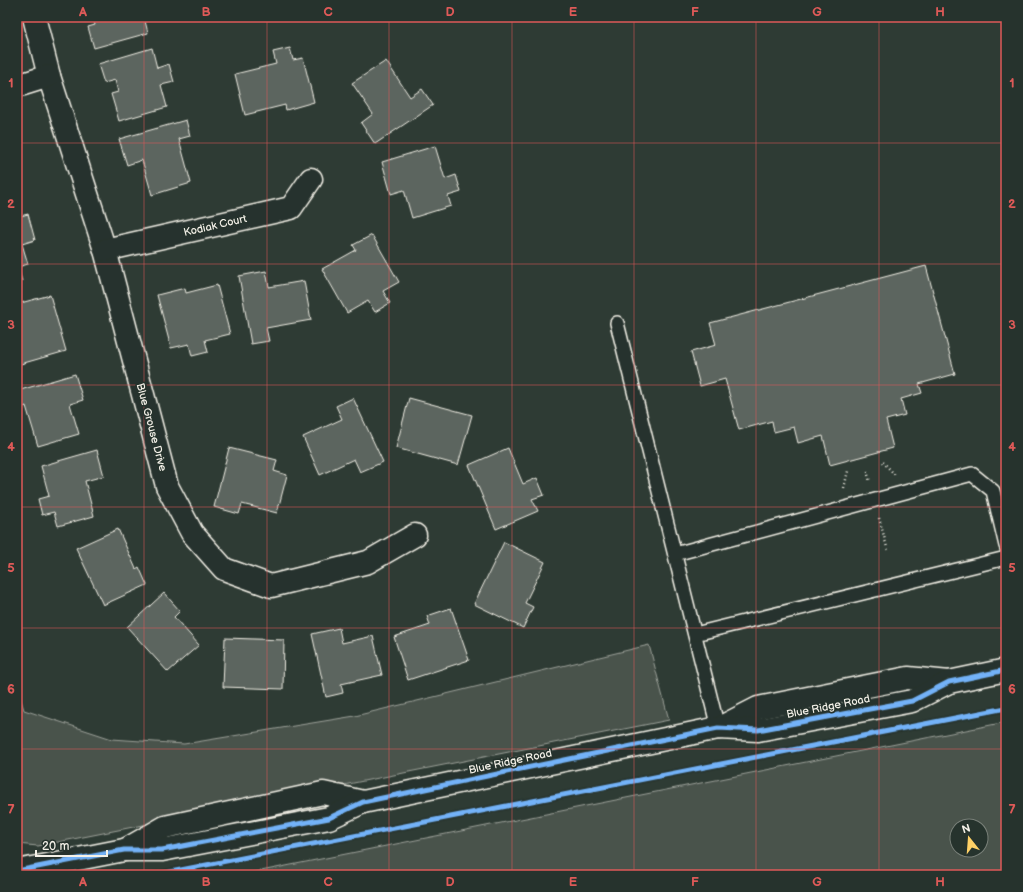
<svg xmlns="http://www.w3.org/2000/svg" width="1023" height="892" viewBox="0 0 1023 892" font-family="'Balsamiq Sans',sans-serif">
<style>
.green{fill:#48524c;stroke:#9ea29a;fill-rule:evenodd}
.building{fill:#5c655e;stroke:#f4f1e8}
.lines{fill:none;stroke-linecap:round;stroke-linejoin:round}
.lane-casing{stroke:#f4f1e8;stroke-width:16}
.street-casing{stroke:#f4f1e8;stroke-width:25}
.secondary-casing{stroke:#f4f1e8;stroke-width:25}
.path{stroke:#f4f1e8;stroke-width:2.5;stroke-dasharray:1 3;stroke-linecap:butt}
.lane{stroke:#26332d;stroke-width:13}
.street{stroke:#26332d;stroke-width:22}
.secondary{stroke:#26332d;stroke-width:22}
.cycleway-casing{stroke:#26332d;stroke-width:8}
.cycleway{stroke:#73b2f8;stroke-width:5}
.grid{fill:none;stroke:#de5a58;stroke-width:1;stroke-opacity:0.55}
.labels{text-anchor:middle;stroke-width:3.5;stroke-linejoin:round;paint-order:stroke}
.street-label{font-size:11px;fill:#f4f1e8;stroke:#26332d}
.neatline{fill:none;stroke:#de5a58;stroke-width:1.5}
.grid-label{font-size:13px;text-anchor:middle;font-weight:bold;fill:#de5a58}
</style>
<rect width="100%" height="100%" fill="#2e3b34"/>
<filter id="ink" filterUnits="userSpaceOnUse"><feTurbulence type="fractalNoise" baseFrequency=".025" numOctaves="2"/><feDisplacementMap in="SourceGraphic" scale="8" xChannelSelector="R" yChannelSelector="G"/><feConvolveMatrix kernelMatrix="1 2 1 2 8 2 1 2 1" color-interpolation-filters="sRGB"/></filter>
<g filter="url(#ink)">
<g class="green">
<polygon points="649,645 669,720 38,846 17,844 17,686 24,710 112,739 184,744 355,716"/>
<path d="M1006,722V875H241ZM957,826H981V850H957Z"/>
</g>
<g class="building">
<polygon points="93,17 144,17 148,33 94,48 88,27 95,25"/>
<polygon points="152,48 157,68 169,64 174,82 161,85 167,107 119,121 111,94 118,92 115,80 104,83 98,64"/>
<polygon points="290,48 293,60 303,58 314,102 286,110 285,105 245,115 235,74 276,64 273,52"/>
<polygon points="386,61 410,97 422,89 433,105 375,144 361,123 373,114 352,83"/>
<polygon points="186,120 190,136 179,139 191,183 152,195 142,160 127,165 119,139"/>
<polygon points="435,146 445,179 456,175 461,192 448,196 451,206 412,218 404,190 391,194 382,162"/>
<polygon points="28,214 35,240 22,244 28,264 18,267 22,281 17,282 17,217"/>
<polygon points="372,235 399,282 383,291 390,303 375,312 368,301 347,313 322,269 356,250 353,245"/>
<polygon points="926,266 955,374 919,384 922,393 901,399 905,415 886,420 893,448 830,465 823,436 798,443 794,427 774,432 772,421 739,430 725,379 700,386 691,352 716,345 710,323"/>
<polygon points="266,271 269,287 304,281 311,320 266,328 269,341 251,344 239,276"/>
<polygon points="217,285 230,334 205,340 208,352 192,356 189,344 171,348 157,295 185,288 186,293"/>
<polygon points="50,295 66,351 17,365 17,304"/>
<polygon points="75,374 83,400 70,404 79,434 38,446 26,406 17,409 17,391"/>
<polygon points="353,398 383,462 360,472 354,459 320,475 303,437 342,419 336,406"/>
<polygon points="409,398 472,415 458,465 396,448"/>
<polygon points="229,448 277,460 274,471 287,475 277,513 242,504 239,514 214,507"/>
<polygon points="508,448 523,484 537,478 544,495 532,499 538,511 496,529 469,465"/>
<polygon points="97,450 104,476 85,481 94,516 58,526 54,512 42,515 38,499 49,496 41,466"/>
<polygon points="118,529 136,569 139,567 147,585 103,605 76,548"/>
<polygon points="504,542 545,562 525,603 533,607 523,628 474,604"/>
<polygon points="164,593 180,611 174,617 199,645 168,672 127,627"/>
<polygon points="451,608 469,660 408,680 394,637 430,625 427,616"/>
<polygon points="339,628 342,643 373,636 382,675 341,684 343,693 326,697 312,634"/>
<polygon points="225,638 284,640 283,689 223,687"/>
</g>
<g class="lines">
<defs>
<g id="lane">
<polyline points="617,323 718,728"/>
<polyline points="675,554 972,474 993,491 1006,546"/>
<polyline points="695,634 1006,558"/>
</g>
<g id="street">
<polyline points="34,17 49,76 105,250 167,486 192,533 224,569 271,586 368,562 415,535"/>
<polyline points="17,86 49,76"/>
<polyline points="105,250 291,208 311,179"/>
</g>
<g id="secondary">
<polyline points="719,728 758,708 908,678 949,682"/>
<polyline points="125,850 165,827 323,793 363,802"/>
<polyline points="17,871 124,850 162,850 329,818 363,802 718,728 758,730 912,701 949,682 1006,670"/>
</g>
</defs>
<use href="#lane" class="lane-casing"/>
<use href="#street" class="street-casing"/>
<use href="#secondary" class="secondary-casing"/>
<g class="path">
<polyline points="883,462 895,475"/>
<polyline points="867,471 870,482"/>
<polyline points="844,488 848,471"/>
<polyline points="879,518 888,551"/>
</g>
<use href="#lane" class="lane"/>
<use href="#street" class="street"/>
<use href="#secondary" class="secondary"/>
<defs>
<g id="cycleway">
<polyline points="17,871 124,850 162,850 329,818 363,802 718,728 758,730 912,701 949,682 1006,670"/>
<polyline points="155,875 1006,708"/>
</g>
</defs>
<use href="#cycleway" class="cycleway-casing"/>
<use href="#cycleway" class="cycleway"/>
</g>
</g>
<path class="grid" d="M144,17V875M267,17V875M389,17V875M512,17V875M634,17V875M756,17V875M879,17V875M17,143H1006M17,264H1006M17,385H1006M17,507H1006M17,628H1006M17,749H1006"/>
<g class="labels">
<g class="street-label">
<text transform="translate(215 225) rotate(-13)" y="4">Kodiak Court</text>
<text transform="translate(152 427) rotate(75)" y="4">Blue Grouse Drive</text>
<text transform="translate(828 706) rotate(-11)" y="4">Blue Ridge Road</text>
<text transform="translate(510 761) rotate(-12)" y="4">Blue Ridge Road</text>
</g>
</g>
<rect width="1023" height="892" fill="none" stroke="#26332d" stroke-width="44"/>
<g transform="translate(969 838) rotate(343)"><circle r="19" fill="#26332d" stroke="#787f78"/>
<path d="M0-3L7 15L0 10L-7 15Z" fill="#ffd166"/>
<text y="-6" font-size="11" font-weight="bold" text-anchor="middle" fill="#f4f1e8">N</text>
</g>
<path d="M36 850v6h71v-6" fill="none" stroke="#f4f1e8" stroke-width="2"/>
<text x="42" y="850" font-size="12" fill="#f4f1e8" stroke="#26332d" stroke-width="3" paint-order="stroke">20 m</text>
<rect x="22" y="22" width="979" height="848" class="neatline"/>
<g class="grid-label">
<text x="83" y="16">A</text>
<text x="206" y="16">B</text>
<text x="328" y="16">C</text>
<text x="450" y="16">D</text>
<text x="573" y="16">E</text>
<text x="695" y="16">F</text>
<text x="817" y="16">G</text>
<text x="940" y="16">H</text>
<text x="11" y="87">1</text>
<text x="1012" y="87">1</text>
<text x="11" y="208">2</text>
<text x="1012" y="208">2</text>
<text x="11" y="329">3</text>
<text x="1012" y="329">3</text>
<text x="11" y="451">4</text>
<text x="1012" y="451">4</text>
<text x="11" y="572">5</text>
<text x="1012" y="572">5</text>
<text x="11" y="693">6</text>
<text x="1012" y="693">6</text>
<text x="11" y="814">7</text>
<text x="1012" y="814">7</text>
<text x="83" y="886">A</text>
<text x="206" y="886">B</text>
<text x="328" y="886">C</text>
<text x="450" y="886">D</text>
<text x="573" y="886">E</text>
<text x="695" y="886">F</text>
<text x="817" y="886">G</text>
<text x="940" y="886">H</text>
</g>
</svg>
